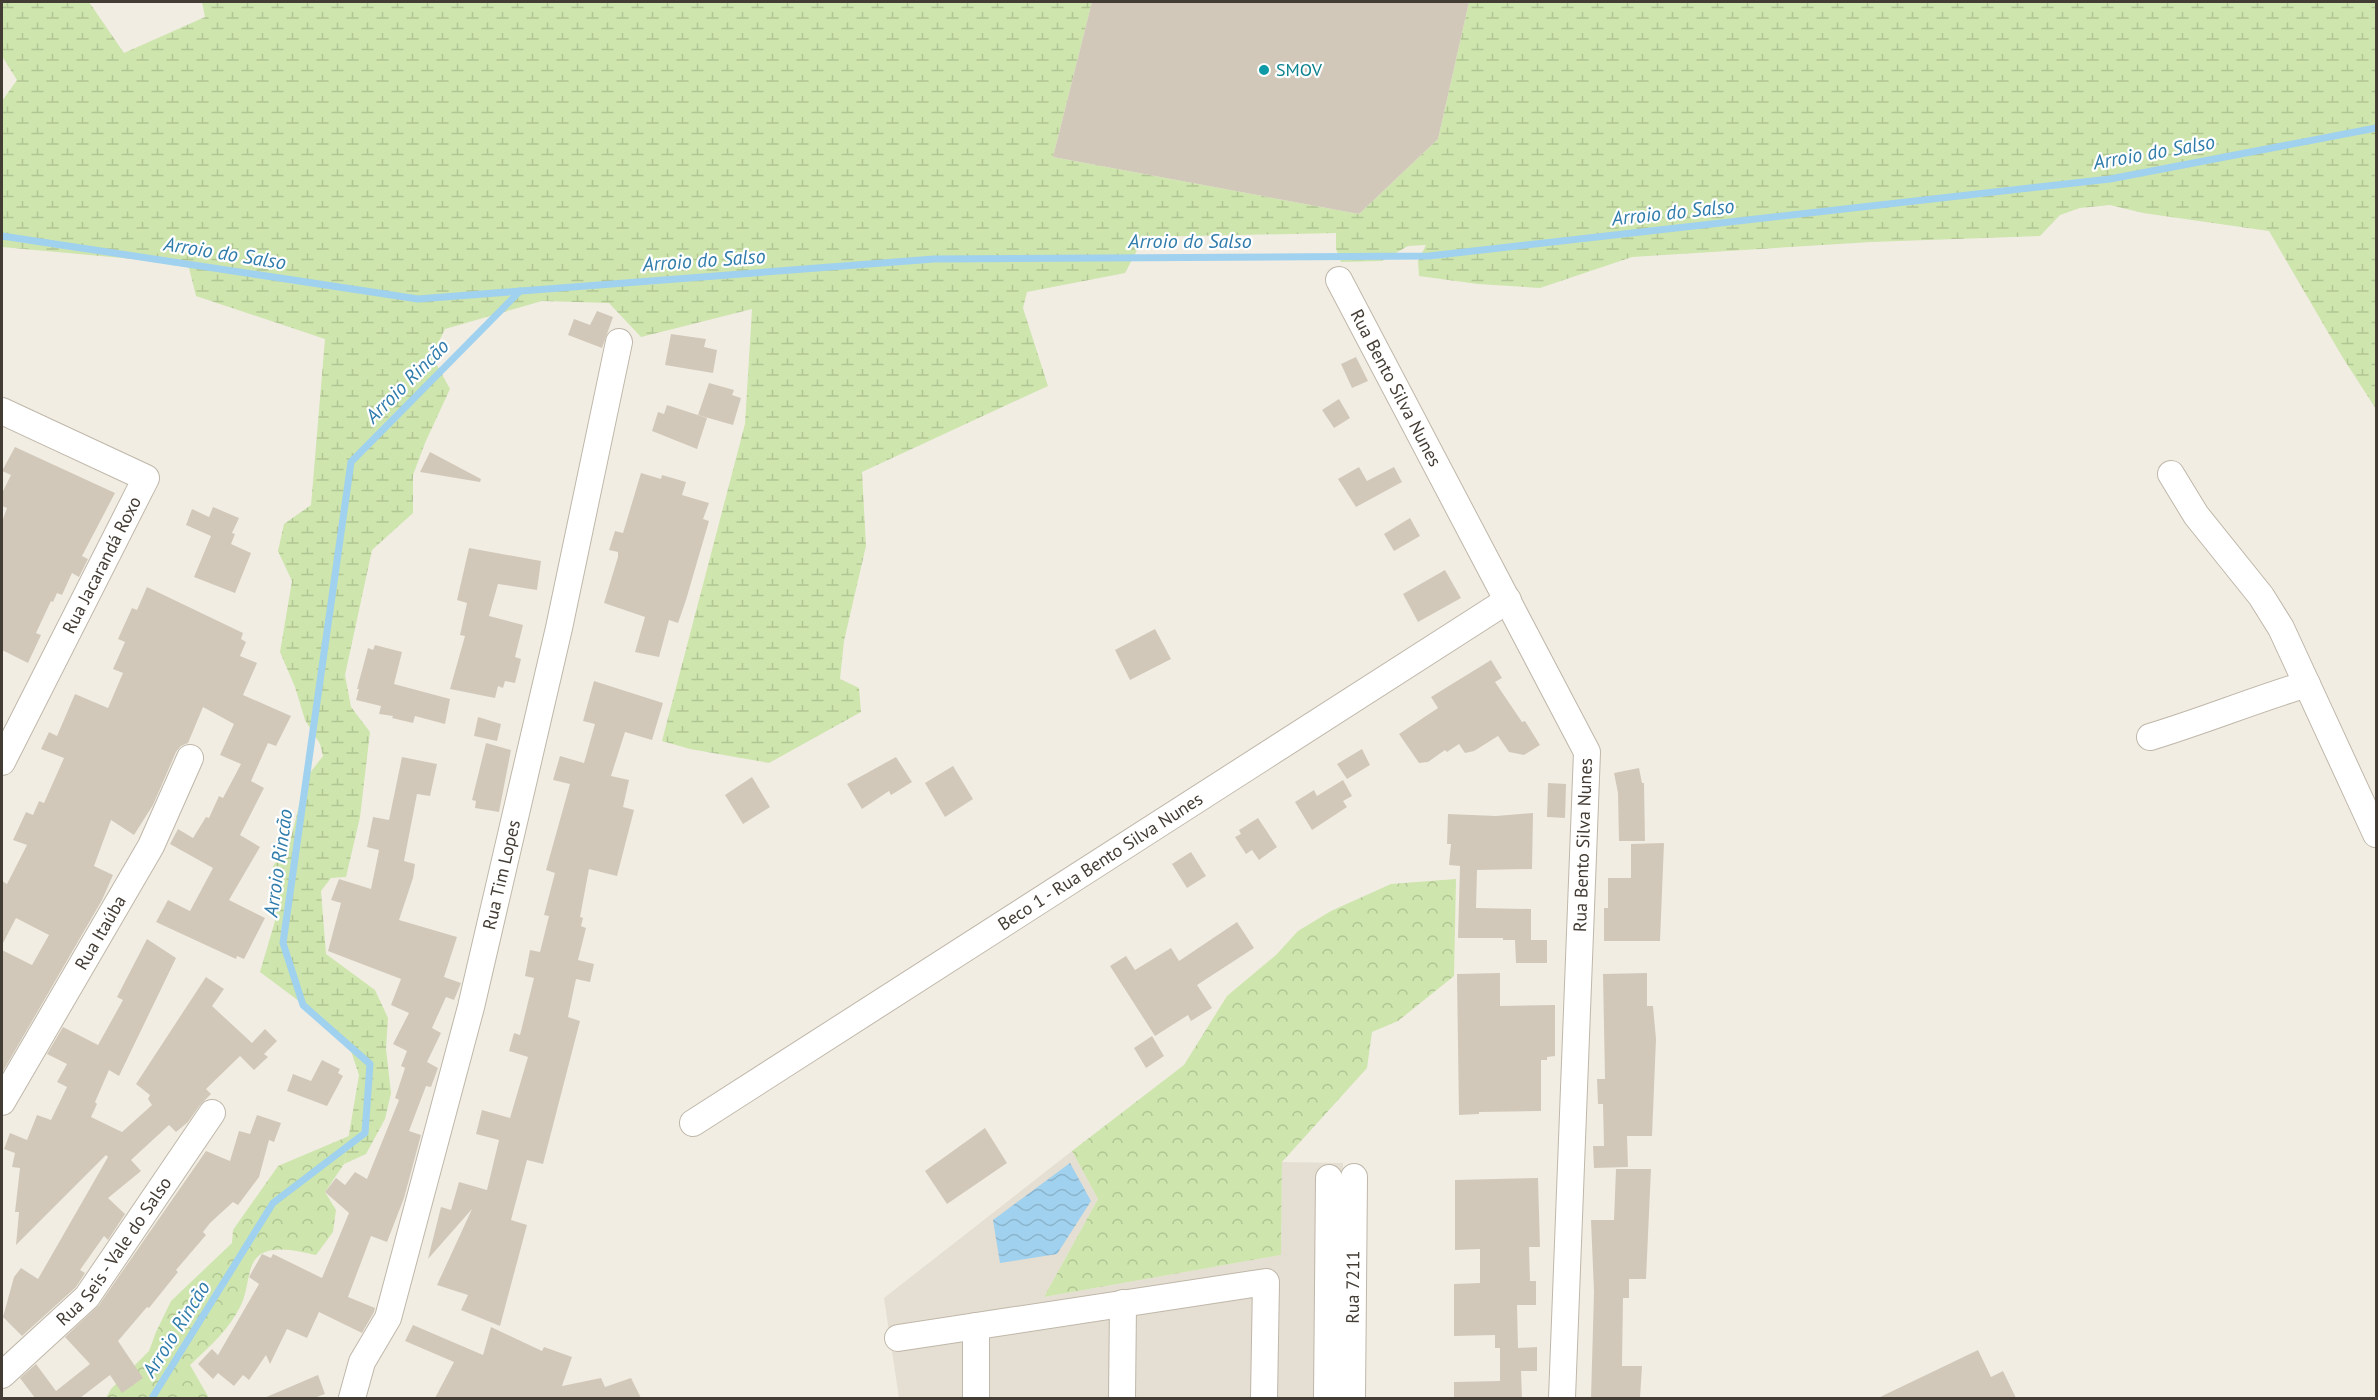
<svg xmlns="http://www.w3.org/2000/svg" width="2378" height="1400" viewBox="0 0 2378 1400" font-family="'PT Sans',sans-serif">
<style>
.residential{fill:#e5ded2}
.forest{fill:url(#forest-crowns)}
.wetland{fill:url(#wetland-marsh)}
.water{fill:url(#water-waves)}
.lines{fill:none;stroke-linecap:round;stroke-linejoin:round}
.stream{stroke:#a0d1ee;stroke-width:7}
.building{fill:#d2c8b9}
.minor-casing{stroke:#bfb7a9;stroke-width:28}
.minor{stroke:#fff;stroke-width:26}
.culture-dot{fill:#0f9aa8;stroke:#fff;stroke-width:2}
.labels{text-anchor:middle;stroke-width:4.5;stroke-linejoin:round;paint-order:stroke}
.culture-label{font-size:18px;fill:#0d838f;stroke:#fff;text-anchor:start}
.street-label{font-size:18px;fill:#433c34;stroke:#fff}
.water-label{font-size:20px;font-style:italic;fill:#307cab;stroke:#fff}
</style>
<defs>
<pattern id="forest-crowns" width="20" height="18" patternUnits="userSpaceOnUse" patternTransform="scale(1.5)"><rect width="20" height="18" fill="#cee5ad"/><path d="M2 6a3 3 0 1 1 6 0M12 15a3 3 0 1 1 6 0" fill="none" stroke="#b2c595"/></pattern>
<pattern id="wetland-marsh" width="20" height="14" patternUnits="userSpaceOnUse" patternTransform="scale(1.5)"><rect width="20" height="14" fill="#cee5ad"/><path d="M1 5h8M5 5V1M11 12h8M15 12V8" fill="none" stroke="#b2c595"/></pattern>
<pattern id="water-waves" width="16" height="10" patternUnits="userSpaceOnUse" patternTransform="scale(1.5)"><rect width="16" height="10" fill="#a0d1ee"/><path d="M0 5q4-4 8 0t8 0" fill="none" stroke="#8bb4cd"/></pattern>
</defs>
<rect width="100%" height="100%" fill="#f1ede3"/>
<polygon class="residential" points="1072,1151 1098,1199 1044,1297 1281,1255 1282,1162 1343,1163 1340,1398 899,1398 884,1298"/>
<g class="forest">
<polygon points="1456,879 1454,976 1398,1021 1372,1032 1367,1068 1282,1162 1281,1255 1044,1297 1098,1199 1072,1151 1184,1065 1227,996 1276,955 1298,931 1331,911 1391,884"/>
<path d="M349,1136L344,1164L325,1192L336,1210L333,1232L316,1255C297,1251 262,1241 252,1265C247,1278 247,1293 241,1305C229,1330 209,1347 190,1365L209,1398H106L111,1389L149,1351L156,1332L171,1301L232,1243L233,1230L278,1166Z"/>
</g>
<polygon class="wetland" points="2,2 89,2 124,53 205,17 202,2 1092,2 1053,157 1359,214 1438,139 1469,2 2376,2 2376,409 2343,358 2269,231 2143,213 2110,205 2080,208 2060,215 2040,236 1871,242 1632,257 1540,288 1478,284 1419,276 1418,261 1426,245 1408,246 1382,261 1341,262 1336,249 1336,233 1144,237 1125,273 1027,292 1023,308 1048,386 862,472 866,546 844,641 840,679 859,688 861,712 769,763 690,749 662,741 745,424 752,309 641,337 609,303 542,301 445,329 432,356 450,389 425,443 413,475 413,513 372,550 345,675 351,707 370,732 360,817 346,877 331,878 321,891 326,954 375,990 388,1018 386,1049 391,1093 385,1119 366,1154 344,1164 359,1075 349,1045 323,1019 260,972 275,921 277,898 273,866 289,846 306,778 323,756 320,744 305,720 295,687 280,652 292,581 278,551 284,524 311,505 325,339 196,296 188,264 2,247 2,101 17,80 2,56"/>
<polygon class="water" points="1070,1163 1091,1201 1057,1254 1000,1263 993,1220"/>
<g class="lines">
<g class="stream">
<polyline points="2,236 418,299 934,259 1429,256 2110,179 2376,128"/>
<polyline points="152,1398 273,1203 365,1133 370,1064 303,1005 283,943 351,462 520,291"/>
</g>
</g>
<g class="building">
<polygon points="1092,2 1469,2 1438,139 1359,214 1053,157"/>
<polygon points="597,311 613,317 602,348 568,335 574,319 590,325"/>
<polygon points="671,334 706,339 704,347 717,350 713,373 665,365"/>
<polygon points="1356,357 1368,381 1352,388 1341,364"/>
<polygon points="709,383 734,390 732,395 741,398 733,425 698,415"/>
<polygon points="1339,399 1350,418 1334,428 1322,410"/>
<polygon points="667,405 707,418 697,449 652,431 658,412 664,414"/>
<polygon points="15,447 115,493 82,556 88,559 79,577 72,573 62,595 57,593 53,602 51,601 36,633 41,635 28,663 2,650 2,522 7,508 2,506 2,493 11,475 2,471"/>
<polygon points="430,452 481,479 480,482 420,472"/>
<polygon points="1359,467 1367,481 1394,467 1402,482 1356,507 1338,479"/>
<polygon points="641,473 661,479 662,475 686,482 682,495 709,503 703,519 709,521 686,600 678,623 669,620 659,657 635,652 645,617 604,603 618,557 618,552 609,550 615,531 623,533"/>
<polygon points="213,507 239,518 232,533 235,534 231,544 251,553 235,593 194,577 211,536 186,525 192,509 209,517"/>
<polygon points="1410,518 1420,536 1394,551 1384,534"/>
<polygon points="469,548 541,561 537,590 498,584 489,616 523,625 515,657 521,659 515,683 505,681 503,688 498,686 495,698 450,689 465,636 460,635 467,603 457,600"/>
<polygon points="1445,570 1461,598 1418,622 1403,594"/>
<polygon points="147,587 243,633 241,639 246,642 240,656 257,663 243,695 291,716 276,746 268,743 251,781 264,788 240,835 260,847 229,900 265,918 244,959 237,956 236,959 156,922 168,900 190,911 213,868 170,844 178,829 193,838 206,817 209,818 219,796 223,798 241,764 220,755 234,724 203,707 188,743 181,746 176,752 153,805 134,835 111,820 94,866 113,875 102,900 2,1073 2,950 32,965 49,935 16,918 2,945 2,881 7,884 27,845 13,840 26,812 33,815 39,801 44,803 64,758 41,749 49,732 57,736 75,694 108,708 123,673 113,669 125,642 118,639 132,608 137,610"/>
<polygon points="1155,629 1171,659 1130,680 1115,650"/>
<polygon points="375,645 402,652 394,684 450,699 445,724 415,716 413,723 392,718 393,716 379,714 381,706 356,700 359,689 357,689 368,648 373,650"/>
<polygon points="1491,660 1502,678 1495,682 1522,722 1525,721 1540,745 1524,755 1509,752 1498,736 1474,751 1465,753 1459,744 1447,752 1445,750 1428,762 1419,763 1399,734 1438,708 1431,697"/>
<polygon points="594,681 663,703 652,740 625,732 611,776 629,780 623,807 634,810 617,876 589,869 580,917 583,918 581,926 586,928 578,960 594,964 590,982 576,979 568,1017 580,1021 543,1164 527,1160 511,1220 527,1225 500,1326 461,1310 468,1295 437,1285 472,1209 428,1259 441,1207 451,1210 459,1182 487,1190 499,1140 476,1134 482,1110 510,1118 528,1057 509,1051 514,1033 520,1035 534,978 525,976 530,950 540,952 549,916 544,915 555,873 546,870 570,784 553,780 560,756 584,763 595,724 583,721"/>
<polygon points="478,717 501,724 497,741 474,736"/>
<polygon points="486,743 511,750 499,812 475,808 476,801 472,800"/>
<polygon points="1362,749 1370,765 1347,779 1337,764"/>
<polygon points="402,757 437,764 430,796 417,794 404,861 415,864 413,878 399,920 457,937 444,977 461,983 454,1000 446,997 432,1028 441,1033 427,1062 438,1068 431,1087 426,1086 409,1131 421,1135 404,1198 387,1242 371,1236 348,1297 375,1308 374,1312 362,1333 319,1312 307,1338 287,1329 270,1364 266,1355 249,1380 243,1375 234,1386 218,1373 213,1379 198,1364 212,1349 218,1355 259,1284 249,1277 262,1254 271,1258 273,1254 322,1278 349,1213 325,1192 336,1178 345,1185 355,1172 367,1179 399,1100 395,1098 405,1068 401,1066 407,1051 393,1044 409,1013 391,1005 401,979 328,951 341,903 331,900 339,879 371,889 379,850 367,847 373,817 389,820"/>
<polygon points="896,757 912,782 891,795 889,791 862,809 847,784"/>
<polygon points="953,766 973,799 945,817 925,783"/>
<polygon points="1639,768 1642,783 1644,783 1645,841 1619,841 1618,793 1614,773"/>
<polygon points="752,777 770,807 743,824 725,795"/>
<polygon points="1343,780 1352,796 1343,801 1347,807 1312,830 1295,802 1314,790 1317,796"/>
<polygon points="1548,783 1566,784 1565,818 1547,817"/>
<polygon points="1533,813 1532,869 1477,870 1476,908 1531,909 1531,940 1547,940 1547,963 1516,963 1515,940 1503,940 1503,938 1458,938 1460,866 1449,865 1451,844 1447,844 1448,814 1496,816"/>
<polygon points="1258,818 1277,847 1259,860 1252,850 1246,854 1235,837 1241,834 1239,830"/>
<polygon points="1664,843 1660,941 1604,941 1604,908 1608,908 1608,878 1631,878 1631,844"/>
<polygon points="1191,852 1206,876 1187,888 1172,864"/>
<polygon points="1237,922 1254,948 1197,985 1212,1008 1191,1021 1188,1015 1155,1036 1110,966 1126,956 1135,970 1171,948 1179,961"/>
<polygon points="147,939 176,958 119,1076 109,1070 95,1102 97,1104 91,1117 122,1132 152,1105 148,1099 150,1095 136,1084 206,977 224,989 212,1006 252,1043 265,1029 277,1041 264,1054 268,1057 254,1070 240,1056 206,1089 211,1094 200,1105 188,1122 176,1132 169,1125 131,1160 141,1171 108,1198 125,1214 108,1240 104,1236 80,1270 85,1273 76,1287 22,1336 3,1317 14,1277 21,1268 38,1279 108,1157 106,1155 16,1245 19,1212 15,1212 20,1168 12,1167 15,1153 4,1149 10,1133 27,1140 37,1115 51,1120 67,1087 57,1082 67,1064 47,1054 63,1027 98,1045 123,1000 117,997"/>
<polygon points="1500,973 1500,1006 1555,1005 1555,1056 1547,1057 1547,1060 1541,1060 1541,1111 1479,1112 1479,1114 1459,1115 1457,974"/>
<polygon points="1647,973 1647,1006 1653,1006 1656,1039 1652,1136 1627,1136 1628,1167 1594,1168 1593,1146 1604,1146 1603,1104 1598,1104 1597,1079 1605,1079 1603,974"/>
<polygon points="1152,1036 1164,1056 1146,1068 1134,1048"/>
<polygon points="322,1060 340,1069 338,1073 343,1076 327,1106 287,1091 293,1074 311,1081"/>
<polygon points="257,1115 281,1123 274,1142 269,1140 259,1177 238,1205 233,1202 210,1223 203,1232 206,1235 176,1270 178,1272 149,1308 147,1307 118,1341 143,1378 122,1393 110,1375 80,1398 35,1398 20,1378 36,1364 56,1391 90,1364 65,1337 99,1305 206,1151 230,1161 239,1131 250,1134"/>
<polygon points="985,1128 1007,1163 947,1204 925,1171"/>
<polygon points="1616,1169 1651,1169 1646,1279 1629,1279 1629,1298 1623,1298 1622,1366 1642,1366 1640,1398 1591,1398 1594,1292 1591,1220 1614,1220"/>
<polygon points="1538,1178 1540,1247 1529,1247 1530,1281 1536,1281 1536,1305 1517,1305 1518,1348 1537,1347 1537,1371 1521,1371 1522,1398 1454,1398 1454,1382 1500,1381 1500,1348 1495,1348 1495,1335 1454,1336 1454,1284 1480,1283 1480,1249 1455,1250 1455,1180"/>
<polygon points="413,1325 483,1355 491,1327 542,1351 544,1347 572,1357 562,1386 601,1378 605,1387 631,1378 641,1398 435,1398 454,1362 405,1341"/>
<polygon points="1978,1350 1991,1377 2003,1371 2016,1398 1878,1398"/>
<polygon points="318,1375 325,1394 314,1398 264,1398"/>
</g>
<g class="lines">
<defs>
<g id="minor">
<path id="s1" d="M1339,280L1587,752L1562,1398"/>
<polyline points="2,411 146,478 2,762"/>
<polyline points="2171,474 2196,515 2261,596 2281,628 2376,834"/>
<path d="M2150,737C2203,721 2254,700 2307,684"/>
<path id="s2" d="M2,1102L151,846L190,758"/>
<path id="s3" d="M693,1123L1508,600"/>
<polyline points="898,1338 1266,1282 1264,1398"/>
<path id="s4" d="M2,1375L87,1297L212,1113"/>
<path id="s5" d="M352,1398L362,1362L388,1318L471,1007L559,628L619,342"/>
<polyline points="976,1398 976,1326"/>
<polyline points="1122,1398 1123,1303"/>
<polyline points="1327,1398 1329,1178"/>
<path id="s6" d="M1352,1398L1354,1177"/>
</g>
</defs>
<use href="#minor" class="minor-casing"/>
<use href="#minor" class="minor"/>
</g>
<circle class="culture-dot" cx="1264" cy="70" r="6"/>
<g class="labels">
<g class="culture-label">
<text x="1276" y="76">SMOV</text>
</g>
<g class="street-label">
<text dy="6" stroke="none"><textPath href="#s1" startOffset="122">Rua Bento Silva Nunes</textPath></text>
<text transform="translate(102 565) rotate(-63)" y="6">Rua Jacarandá Roxo</text>
<text transform="translate(1583 845) rotate(-88)" y="6">Rua Bento Silva Nunes</text>
<text dy="6" stroke="none"><textPath href="#s3" startOffset="484">Beco 1 - Rua Bento Silva Nunes</textPath></text>
<text dy="6" stroke="none"><textPath href="#s5" startOffset="546">Rua Tim Lopes</textPath></text>
<text dy="6" stroke="none"><textPath href="#s2" startOffset="196">Rua Itaúba</textPath></text>
<text dy="6" stroke="none"><textPath href="#s4" startOffset="168">Rua Seis - Vale do Salso</textPath></text>
<text dy="6" stroke="none"><textPath href="#s6" startOffset="111">Rua 7211</textPath></text>
</g>
<g class="water-label">
<text transform="translate(2154 152) rotate(-10)" y="7">Arroio do Salso</text>
<text transform="translate(1673 212) rotate(-6)" y="7">Arroio do Salso</text>
<text x="1190" y="248">Arroio do Salso</text>
<text transform="translate(225 253) rotate(9)" y="7">Arroio do Salso</text>
<text transform="translate(704 260) rotate(-4)" y="7">Arroio do Salso</text>
<text transform="translate(407 381) rotate(-45)" y="7">Arroio Rincão</text>
<text transform="translate(278 863) rotate(-82)" y="7">Arroio Rincão</text>
<text transform="translate(176 1329) rotate(-58)" y="7">Arroio Rincão</text>
</g>
</g>
<rect width="2378" height="1400" fill="none" stroke="#433c34" stroke-width="6"/>
</svg>
